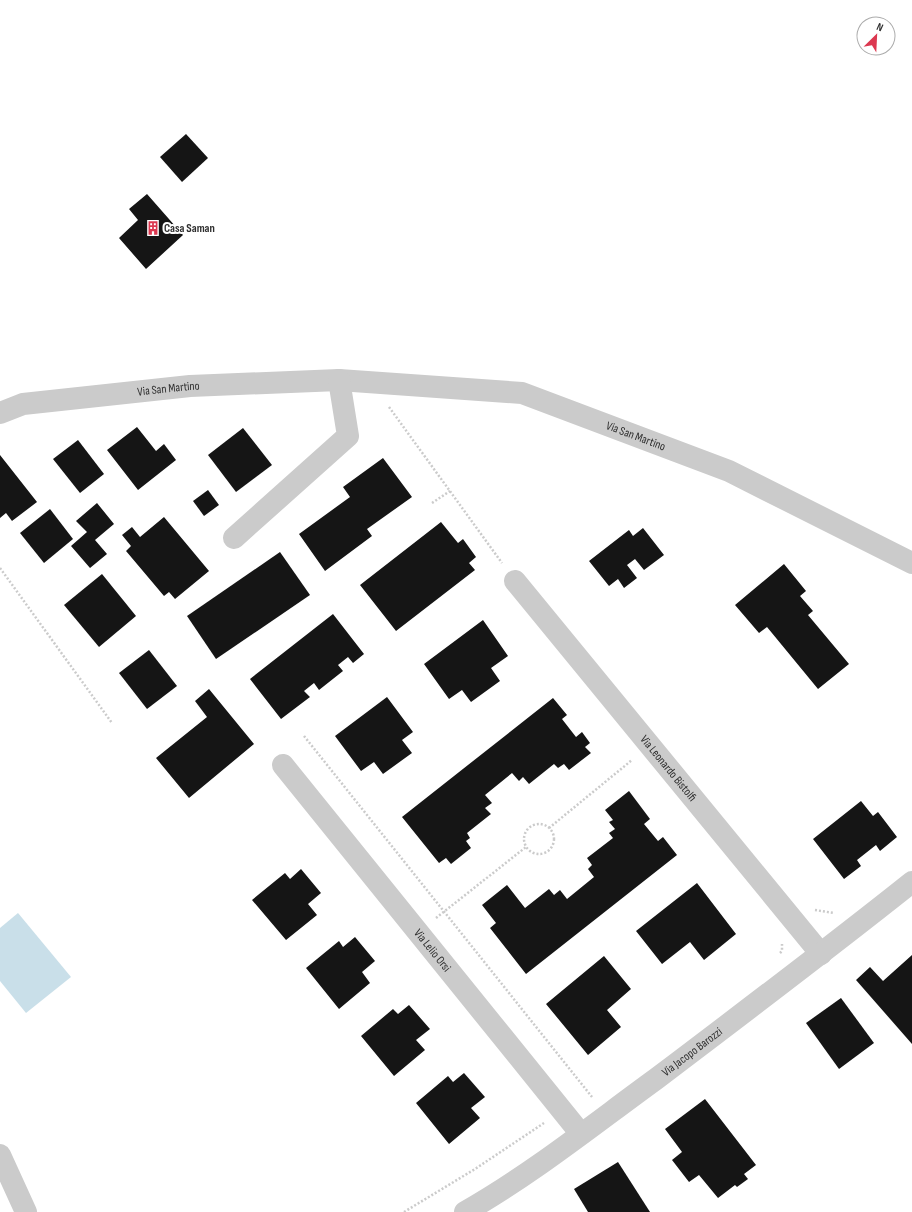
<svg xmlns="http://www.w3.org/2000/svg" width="912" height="1212" viewBox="0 0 912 1212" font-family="'Sofia Sans Condensed',sans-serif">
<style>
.water{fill:#c9dfe9}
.building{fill:#151515}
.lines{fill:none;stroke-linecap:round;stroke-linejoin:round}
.path{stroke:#cbcbcb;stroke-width:2.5;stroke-dasharray:2 2;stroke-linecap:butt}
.minor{stroke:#cbcbcb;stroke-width:22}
.labels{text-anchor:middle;stroke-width:4;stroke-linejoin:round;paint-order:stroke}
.poi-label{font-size:12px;font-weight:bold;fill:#2e2e2e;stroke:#fff;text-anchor:start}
.street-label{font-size:12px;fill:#2e2e2e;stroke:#fff}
</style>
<rect width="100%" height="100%" fill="#fff"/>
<polygon class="water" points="18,913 71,977 26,1013 0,981 0,928"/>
<g class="building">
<polygon points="186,134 208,158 182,182 160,157"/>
<polygon points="147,194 183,235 146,269 119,238 138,220 129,209"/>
<polygon points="137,427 156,451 164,444 176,460 138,490 107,450"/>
<polygon points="243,428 272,465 236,492 208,455"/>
<polygon points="78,440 104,474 80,493 53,459"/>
<polygon points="0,455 37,502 12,521 6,513 0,518"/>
<polygon points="383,458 412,497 367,529 372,536 325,571 299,534 350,497 343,487"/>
<polygon points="208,490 219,505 204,516 193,501"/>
<polygon points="97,503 114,524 95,540 107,554 90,568 71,546 87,532 76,521"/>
<polygon points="50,509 73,539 44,563 20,533"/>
<polygon points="164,517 209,571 175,599 169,592 164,596 126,551 131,546 122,535 132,527 140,537"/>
<polygon points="441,522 458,543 463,539 476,557 469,563 475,570 396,631 360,585"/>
<polygon points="643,528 664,555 644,570 635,559 627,565 637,578 624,588 618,579 609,586 589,561 629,530 633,536"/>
<polygon points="280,552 310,595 216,659 187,616"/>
<polygon points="784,564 806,591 800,596 813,611 808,615 849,664 818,689 767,627 759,633 735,605"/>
<polygon points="102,574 136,616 99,647 64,605"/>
<polygon points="333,614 364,654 353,663 348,657 338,665 343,671 319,690 314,683 304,691 310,697 281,719 250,679"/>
<polygon points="483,620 508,656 491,668 500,681 471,702 462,690 449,699 424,664"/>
<polygon points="149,650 177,686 147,709 119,673"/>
<polygon points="209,689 254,744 189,798 156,758 207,717 195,701"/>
<polygon points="387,697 413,732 402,740 412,753 383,774 374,762 361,771 335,736"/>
<polygon points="553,698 567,715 562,719 576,737 582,732 590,743 585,747 591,753 569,770 564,764 558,768 554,764 529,784 523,777 519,781 512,773 485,795 492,803 485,808 491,814 467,833 470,838 466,841 471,848 451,864 446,858 439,863 402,817"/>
<polygon points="629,791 650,819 644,824 658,841 663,837 677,855 526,974 490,928 496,923 482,905 507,885 525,908 549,889 554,895 560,890 567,899 594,877 588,869 592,865 587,858 613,838 609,833 615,829 609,822 613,820 605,810"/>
<polygon points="861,801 873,816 878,812 897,837 880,851 876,845 857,860 861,866 844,879 813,839"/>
<polygon points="301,869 321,893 308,904 317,915 286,940 252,900 285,873 290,879"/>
<polygon points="697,883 736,934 704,960 690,942 662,964 636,931"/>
<polygon points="355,937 375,961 362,972 370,983 339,1009 306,968 339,941 343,947"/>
<polygon points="912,955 912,1044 856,980 870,967 883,981"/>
<polygon points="604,956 631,989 607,1010 621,1027 588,1055 546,1004"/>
<polygon points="841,998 874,1043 839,1069 806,1023"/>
<polygon points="409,1005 430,1029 416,1040 425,1050 394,1076 361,1036 393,1009 398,1014"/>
<polygon points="464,1073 485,1097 471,1108 480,1118 449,1144 416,1103 448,1076 453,1082"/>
<polygon points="705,1099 756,1165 744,1174 748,1179 737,1187 735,1185 718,1198 699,1175 689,1182 672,1160 682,1152 665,1129"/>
<polygon points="618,1162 650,1212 588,1212 574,1189"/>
</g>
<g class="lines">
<g class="path">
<polyline points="389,407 502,563"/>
<polyline points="432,503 450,491"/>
<polyline points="0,568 112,723"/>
<polyline points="304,736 592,1097"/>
<circle cx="539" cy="839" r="15"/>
<polyline points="549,828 632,760"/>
<polyline points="815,910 834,913"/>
<polyline points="436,918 526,847"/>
<polyline points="780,953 782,951 782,944"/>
<polyline points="404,1212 475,1169 544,1123"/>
</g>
<g class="minor">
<path id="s1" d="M0,413L23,404L190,386L339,380L522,393L729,471L912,563"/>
<polyline points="234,538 348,436 339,380"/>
<path id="s2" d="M515,581L821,954"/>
<path id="s3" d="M283,765L581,1134"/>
<polyline points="0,1155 26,1212"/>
<path id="s4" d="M465,1212C532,1174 594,1124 656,1079C742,1014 828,949 912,882"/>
</g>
</g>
<defs>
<symbol id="building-bare" viewBox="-9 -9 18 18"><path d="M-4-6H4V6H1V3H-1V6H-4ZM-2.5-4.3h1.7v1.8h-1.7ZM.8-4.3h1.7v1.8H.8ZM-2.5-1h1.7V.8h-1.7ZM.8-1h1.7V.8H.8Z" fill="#dc3850" stroke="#fff" stroke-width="2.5" paint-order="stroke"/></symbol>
</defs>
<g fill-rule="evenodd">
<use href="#building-bare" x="143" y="218" width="20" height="20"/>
</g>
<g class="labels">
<g class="poi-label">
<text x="164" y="232">Casa Saman</text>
</g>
<g class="street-label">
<text dy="4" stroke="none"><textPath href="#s1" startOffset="171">Via San Martino</textPath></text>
<text dy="4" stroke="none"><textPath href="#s1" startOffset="647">Via San Martino</textPath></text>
<text dy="4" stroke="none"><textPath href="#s2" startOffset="242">Via Leonardo Bistolfi</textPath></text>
<text dy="4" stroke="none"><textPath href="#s3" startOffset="238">Via Lelio Orsi</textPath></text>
<text dy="4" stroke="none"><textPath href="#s4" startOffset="278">Via Jacopo Barozzi</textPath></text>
</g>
</g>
<g transform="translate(876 36) rotate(24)"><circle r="19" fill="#ffffff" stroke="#ababab"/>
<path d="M0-3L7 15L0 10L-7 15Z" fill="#dc3850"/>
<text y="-6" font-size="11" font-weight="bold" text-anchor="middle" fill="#2e2e2e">N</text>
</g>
</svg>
